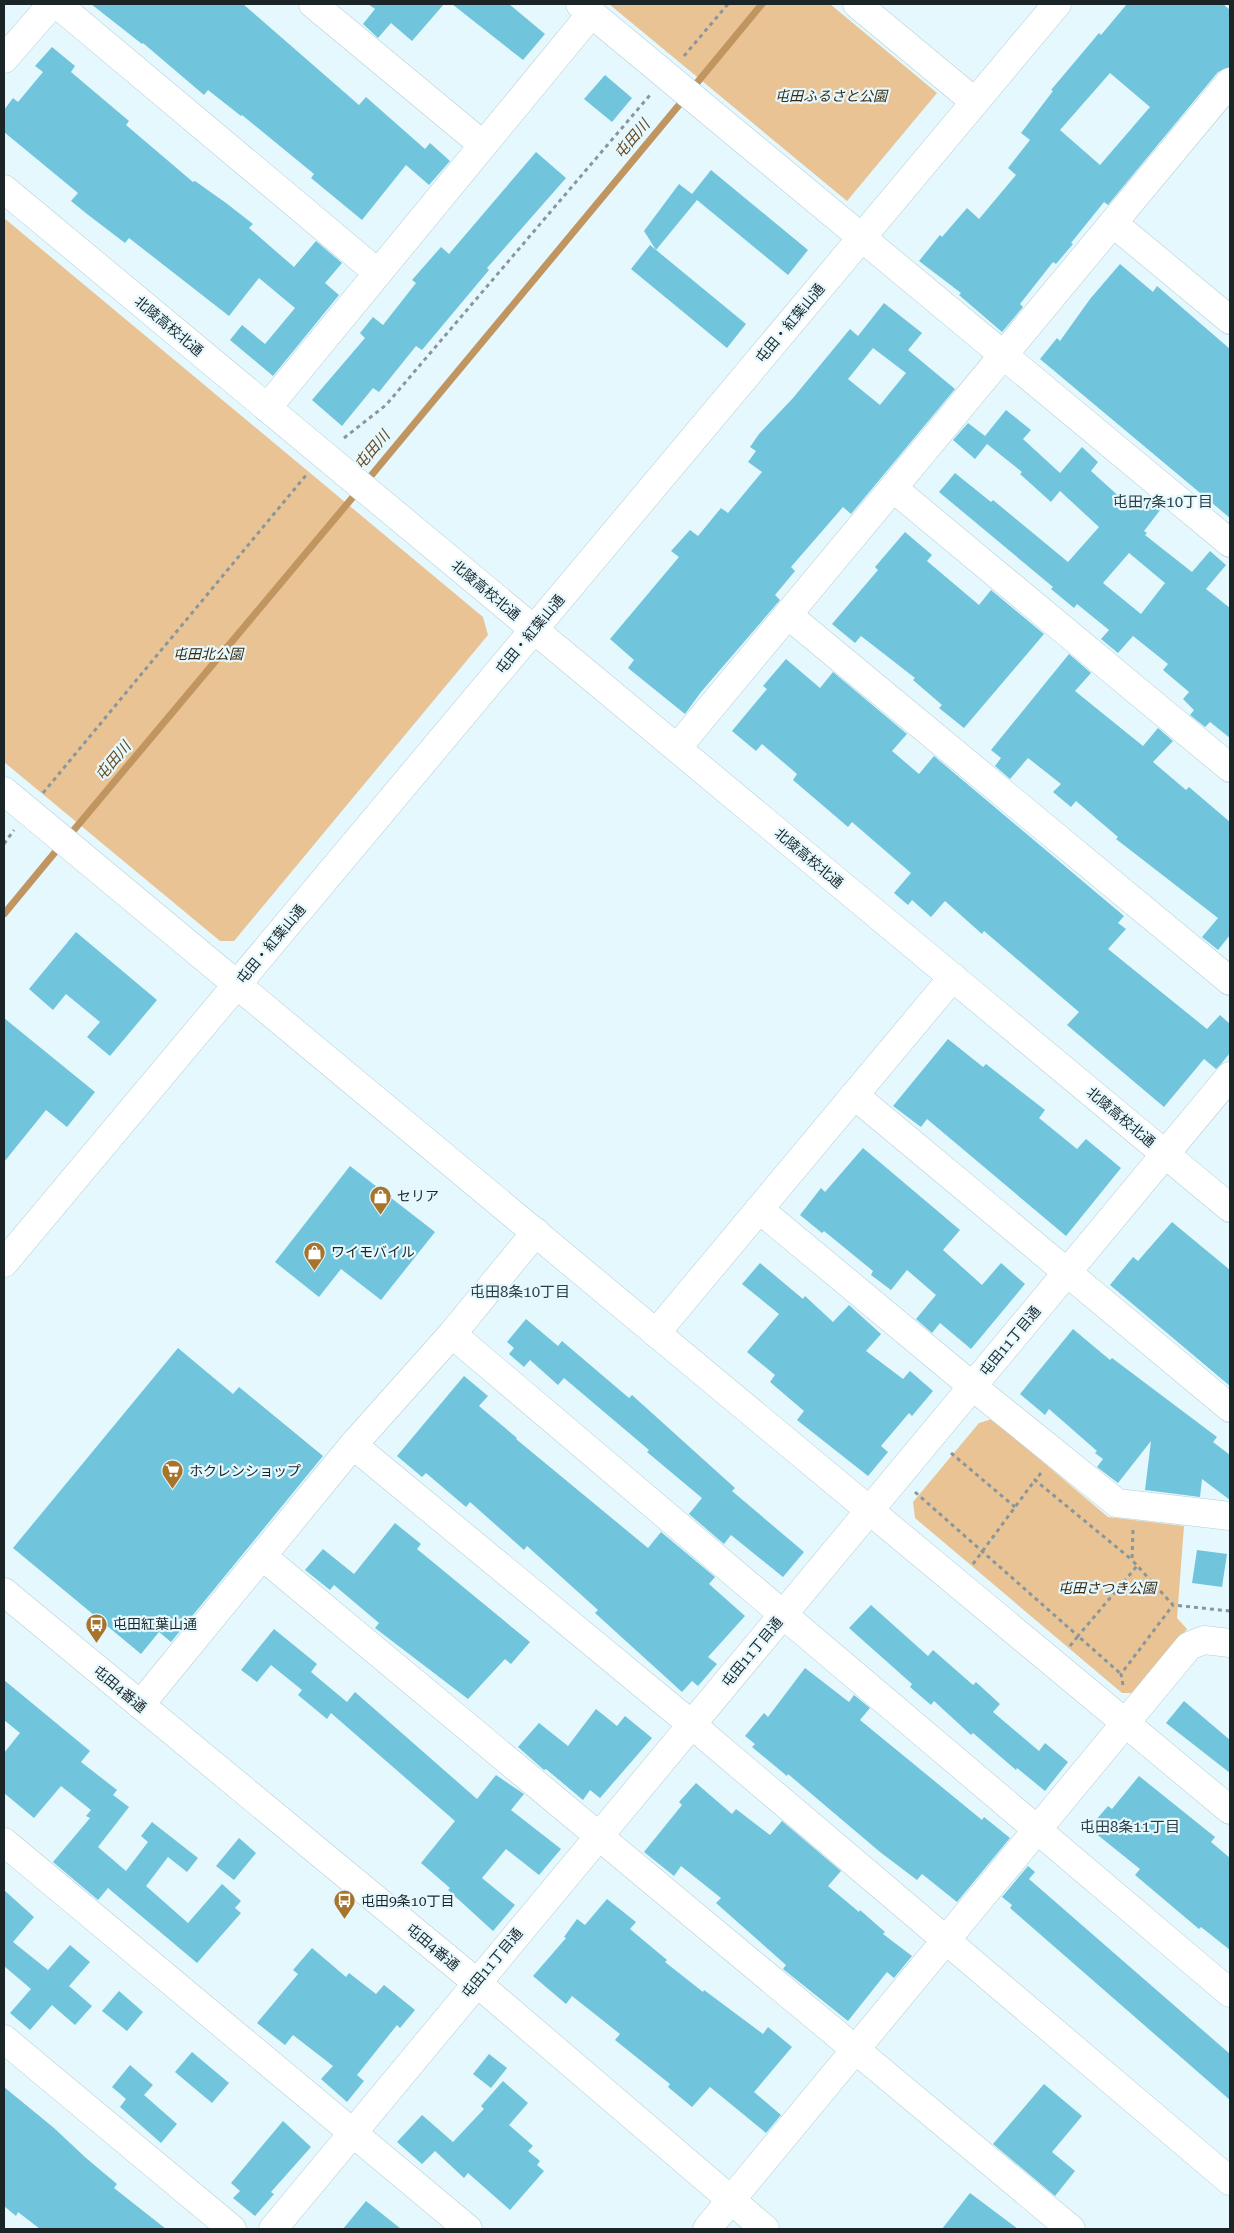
<svg xmlns="http://www.w3.org/2000/svg" width="1234" height="2233" viewBox="0 0 1234 2233" font-family="'Roboto Serif','Noto Sans JP',serif">
<style>
.green{fill:#e9c394}
.lines{fill:none;stroke-linecap:round;stroke-linejoin:round}
.stream{stroke:#c1955f;stroke-width:7}
.building{fill:#70c5dc;fill-rule:evenodd}
.minor-casing{stroke:#b5cdd4;stroke-width:29}
.path{stroke:#88979c;stroke-width:3;stroke-dasharray:4 4;stroke-linecap:butt}
.minor{stroke:#fff;stroke-width:28}
.labels{text-anchor:middle;stroke-width:4.5;stroke-linejoin:round;paint-order:stroke}
.park-label{font-size:14px;font-style:italic;fill:#3b280f;stroke:#e4f8fe}
.street-label{font-size:14px;fill:#1b2427;stroke:#e4f8fe}
.poi-label{font-size:14px;fill:#1b2427;stroke:#e4f8fe;text-anchor:start}
.water-label{font-size:15px;font-style:italic;fill:#68491f;stroke:#e4f8fe}
.neighbourhood-label{font-size:15px;fill:#2a3e44;stroke:#e4f8fe}
</style>
<rect width="100%" height="100%" fill="#e4f8fe"/>
<g class="green">
<polygon points="609,4 830,4 937,93 847,201"/>
<polygon points="4,218 483,617 488,635 234,941 220,941 4,762"/>
<polygon points="992,1419 1108,1517 1184,1526 1177,1618 1187,1629 1137,1693 1122,1693 915,1518 913,1502 979,1423"/>
</g>
<g class="lines">
<g class="stream">
<polyline points="691,90 762,4"/>
<polyline points="365,483 684,99"/>
<polyline points="68,837 358,491"/>
<polyline points="4,914 61,845"/>
</g>
</g>
<g class="building">
<polygon points="91,4 243,4 359,105 366,97 425,149 430,143 450,161 429,185 406,165 362,220 311,178 314,174 242,115 241,116 208,90 204,95 143,43 142,44"/>
<polygon points="368,4 444,4 412,41 391,23 378,38 363,24 375,9"/>
<polygon points="452,4 509,4 545,34 523,60"/>
<path d="M1127,4H1223L1230,10V67L1218,72L1108,205L1104,202L1071,243L1073,244L1056,264L1053,262L1020,304L1023,307L1002,332L959,295L961,293L919,261L940,235L942,237L967,208L979,219L1016,175L1008,168L1030,140L1021,133L1053,91L1051,90L1099,33L1101,35ZM1110,73L1150,107L1100,165L1060,130Z"/>
<polygon points="52,47 75,66 71,72 129,121 126,125 193,182 195,181 226,203 253,224 249,228 294,267 316,241 342,263 325,283 339,295 273,376 230,340 242,325 265,344 295,308 259,278 229,316 129,238 125,243 87,214 71,201 78,193 4,132 4,110 13,98 18,102 43,72 35,66"/>
<polygon points="605,75 632,98 612,122 584,99"/>
<polygon points="536,152 566,178 487,268 489,270 422,350 416,346 379,392 373,388 342,426 312,400 365,338 360,333 373,317 383,325 416,283 412,280 441,247 449,254"/>
<polygon points="711,170 808,250 788,275 697,200 656,250 644,231 679,184 692,194"/>
<polygon points="650,245 746,324 727,348 631,269"/>
<polygon points="1120,264 1153,292 1157,286 1230,349 1230,518 1040,359 1057,338 1060,341 1090,299"/>
<path d="M884,303L922,333L908,350L955,389L851,514L843,507L791,567L795,571L775,595L780,600L701,692L685,714L628,668L634,660L610,639L679,557L671,551L690,530L698,536L721,508L728,513L762,472L748,462L756,451L750,447L759,434L793,398L850,329L858,336ZM873,348L906,373L880,405L848,379Z"/>
<path d="M1006,410L1031,430L1023,439L1060,473L1082,447L1098,462L1091,471L1134,510L1146,496L1161,509L1144,531L1147,533L1145,535L1192,572L1210,551L1226,565L1206,589L1230,608V738L1210,722L1205,727L1190,715L1194,710L1183,699L1189,692L1163,670L1168,664L1133,636L1118,653L1101,639L1109,630L1077,604L1074,608L1051,589L1053,587L939,492L955,473L991,502L993,500L1068,562L1099,527L1060,491L1051,502L1020,474L1022,472L987,444L975,459L953,440L968,423L985,436ZM1129,553L1165,583L1141,614L1103,583Z"/>
<polygon points="905,532 932,555 927,561 979,605 991,590 1044,634 964,728 939,708 942,705 913,680 915,678 861,636 855,643 832,624 878,570 875,567"/>
<polygon points="1069,654 1091,673 1075,691 1143,746 1158,728 1173,741 1153,762 1186,790 1189,787 1230,822 1230,935 1218,950 1202,937 1218,918 1116,839 1118,837 1076,801 1071,807 1053,792 1061,784 1028,758 1010,779 995,766 1001,758 991,750"/>
<polygon points="786,659 820,688 833,672 907,734 892,751 919,774 934,756 1124,916 1118,923 1126,929 1108,949 1207,1029 1220,1015 1230,1024 1230,1053 1221,1064 1216,1069 1204,1059 1164,1107 1067,1025 1079,1012 984,931 982,934 945,901 931,917 912,900 908,905 894,893 911,873 852,822 848,827 793,780 797,774 762,744 756,751 732,731 767,689 763,686"/>
<polygon points="76,932 157,1000 110,1056 87,1037 100,1022 66,994 53,1010 29,989"/>
<polygon points="4,1018 95,1092 67,1127 46,1110 4,1162"/>
<polygon points="948,1039 983,1067 986,1064 1045,1110 1039,1118 1077,1149 1086,1139 1121,1168 1066,1236 927,1119 921,1127 893,1106"/>
<polygon points="863,1148 960,1230 943,1250 982,1285 1001,1263 1025,1284 971,1349 940,1323 932,1333 916,1319 936,1295 907,1270 891,1290 871,1275 873,1271 824,1231 822,1233 800,1215 821,1188 825,1192"/>
<polygon points="350,1166 435,1232 381,1300 341,1269 319,1297 275,1262"/>
<polygon points="1172,1222 1230,1270 1230,1386 1110,1285 1133,1257 1138,1261"/>
<polygon points="760,1263 803,1299 805,1296 833,1322 849,1305 881,1334 866,1351 903,1379 910,1371 933,1391 912,1416 909,1413 881,1446 888,1452 868,1476 797,1420 804,1411 770,1382 775,1375 747,1352 779,1314 742,1284"/>
<polygon points="526,1319 558,1346 562,1341 629,1398 632,1395 735,1488 732,1491 804,1552 783,1577 731,1535 724,1544 689,1514 702,1498 647,1452 649,1450 564,1378 558,1385 530,1360 524,1367 509,1354 514,1348 507,1342"/>
<polygon points="1073,1329 1110,1360 1112,1358 1217,1437 1213,1442 1230,1455 1230,1500 1202,1479 1200,1497 1145,1490 1151,1441 1118,1483 1097,1467 1103,1459 1095,1453 1097,1451 1049,1409 1045,1415 1020,1394"/>
<polygon points="178,1348 233,1394 239,1387 323,1456 171,1642 159,1632 141,1654 13,1548"/>
<polygon points="464,1376 488,1396 479,1406 517,1438 516,1439 648,1548 661,1532 715,1577 709,1584 745,1616 708,1657 717,1664 698,1686 692,1681 682,1692 595,1613 598,1610 527,1546 524,1550 470,1502 466,1507 426,1473 422,1477 397,1456"/>
<polygon points="395,1523 421,1544 417,1549 530,1642 511,1664 505,1659 468,1699 375,1628 379,1623 334,1585 330,1590 305,1570 323,1549 354,1574"/>
<polygon points="1197,1550 1227,1554 1222,1587 1192,1583"/>
<polygon points="871,1605 928,1656 933,1650 973,1685 976,1682 1000,1704 993,1712 1039,1751 1045,1743 1068,1762 1045,1791 1017,1768 1016,1770 973,1733 971,1735 934,1701 931,1705 910,1687 912,1684 849,1628"/>
<polygon points="274,1629 317,1664 311,1672 347,1702 355,1692 477,1799 496,1775 524,1794 511,1810 561,1849 539,1875 506,1849 482,1878 515,1905 493,1931 448,1890 450,1888 421,1863 455,1821 331,1713 327,1719 298,1695 302,1690 271,1665 257,1682 241,1670"/>
<polygon points="805,1668 849,1702 854,1695 870,1708 860,1720 982,1820 984,1817 1010,1838 957,1902 922,1874 917,1880 880,1852 788,1774 787,1776 752,1747 755,1744 745,1736 764,1713 768,1717"/>
<polygon points="4,1680 90,1751 81,1762 117,1790 113,1795 129,1807 98,1847 126,1871 148,1842 141,1836 152,1822 198,1858 187,1872 168,1857 146,1886 188,1923 222,1884 241,1901 235,1908 241,1913 197,1963 108,1888 98,1900 53,1862 90,1818 86,1816 91,1810 61,1786 34,1818 4,1793 4,1753 20,1733 4,1720"/>
<polygon points="1184,1701 1230,1740 1230,1773 1166,1723"/>
<polygon points="596,1709 617,1726 625,1716 652,1738 600,1798 590,1790 583,1800 546,1769 544,1770 518,1747 539,1723 568,1746"/>
<polygon points="1139,1776 1215,1837 1211,1842 1230,1858 1230,1950 1201,1927 1199,1929 1135,1875 1140,1869 1089,1828 1108,1806 1112,1809"/>
<polygon points="696,1783 732,1814 736,1809 770,1835 782,1821 841,1871 828,1886 859,1912 860,1910 885,1932 883,1934 912,1956 894,1978 887,1972 848,2021 783,1969 786,1965 716,1903 721,1898 681,1866 674,1876 644,1852 682,1805 679,1802"/>
<polygon points="239,1838 256,1853 234,1880 216,1866"/>
<polygon points="1028,1866 1035,1872 1029,1879 1230,2054 1230,2100 1010,1908 1012,1905 1002,1897"/>
<polygon points="4,1890 34,1917 13,1942 48,1970 70,1945 90,1962 69,1986 92,2006 75,2025 52,2005 30,2030 10,2013 31,1989 4,1966"/>
<polygon points="607,1899 636,1922 630,1929 667,1960 665,1962 703,1992 704,1990 763,2034 768,2027 792,2047 754,2092 781,2115 766,2133 710,2087 692,2107 668,2087 670,2084 615,2040 620,2034 572,1996 566,2004 533,1976 566,1938 564,1937 577,1919 585,1925"/>
<polygon points="312,1948 346,1977 349,1973 376,1994 384,1985 415,2010 400,2028 397,2025 357,2075 364,2081 347,2102 321,2079 333,2066 293,2035 285,2045 257,2023 298,1974 293,1970"/>
<polygon points="119,1991 143,2012 127,2031 102,2011"/>
<polygon points="192,2052 229,2083 212,2103 175,2072"/>
<polygon points="489,2054 507,2068 491,2088 473,2074"/>
<polygon points="130,2065 153,2085 144,2095 177,2124 161,2143 120,2107 126,2099 112,2087"/>
<polygon points="503,2081 528,2103 509,2125 533,2146 528,2151 540,2161 537,2165 544,2171 510,2210 468,2173 464,2178 435,2151 422,2164 397,2142 422,2115 453,2142 484,2109 481,2106"/>
<polygon points="1044,2084 1082,2116 1052,2152 1075,2171 1055,2196 993,2144"/>
<polygon points="4,2087 54,2128 86,2158 117,2184 114,2188 166,2229 40,2229 18,2212 16,2216 4,2206"/>
<polygon points="283,2121 311,2147 271,2192 274,2194 255,2216 233,2198 240,2191 231,2183"/>
<polygon points="970,2193 1018,2229 942,2229"/>
<polygon points="366,2201 401,2229 343,2229"/>
</g>
<g class="lines">
<defs>
<g id="minor">
<polyline points="57,4 378,273"/>
<polyline points="313,4 483,145"/>
<polyline points="580,4 1230,543"/>
<polyline points="857,4 975,102"/>
<polyline points="4,59 52,4"/>
<polyline points="4,189 1230,1208"/>
<polyline points="1113,223 1230,320"/>
<polyline points="267,408 591,14"/>
<polyline points="893,488 1230,768"/>
<polyline points="788,615 1230,981"/>
<polyline points="677,748 1230,82"/>
<polyline points="4,791 1230,1810"/>
<polyline points="854,1095 1230,1408"/>
<polyline points="759,1209 972,1386 1117,1503 1230,1516"/>
<polyline points="4,1263 1057,4"/>
<polyline points="656,1333 953,977"/>
<polyline points="452,1334 1230,1993"/>
<polyline points="353,1445 691,1724 1230,2181"/>
<polyline points="262,1556 1071,2229"/>
<polyline points="4,1592 476,1982 765,2229"/>
<polyline points="140,1705 353,1445 452,1334 536,1232"/>
<polyline points="4,1842 468,2229"/>
<polyline points="4,2039 232,2229"/>
<polyline points="273,2229 1230,1076"/>
<polyline points="707,2229 1189,1646 1204,1640 1230,1643"/>
</g>
</defs>
<use href="#minor" class="minor-casing"/>
<g class="path">
<polyline points="684,56 728,4"/>
<polyline points="344,438 386,405 650,95"/>
<polyline points="43,793 307,474"/>
<polyline points="4,844 14,830"/>
<polyline points="951,1453 1015,1507"/>
<polyline points="1041,1473 1035,1480 1131,1559"/>
<polyline points="915,1492 1078,1636 1137,1566"/>
<polyline points="1133,1530 1132,1560 1173,1605 1230,1611"/>
<polyline points="973,1564 1035,1480"/>
<polyline points="1070,1646 1078,1636 1121,1674"/>
<polyline points="1123,1685 1121,1674 1173,1605"/>
</g>
<use href="#minor" class="minor"/>
</g>
<defs>
<symbol id="shop-pin" viewBox="-11 -11 22 30"><path d="M0 17L-7.5 6A9.5 9.5 0 1 1 7.5 6Z" fill="#a8742c" stroke="#e4f8fe"/><path d="M-5-2.5h2.3a2.7 3.5 0 0 1 5.4 0H5L5.5 6h-11ZM-1.5-2.5h3a1.5 2.3 0 0 0-3 0Z" fill="#fff"/></symbol>
<symbol id="supermarket-pin" viewBox="-11 -11 22 30"><path d="M0 17L-7.5 6A9.5 9.5 0 1 1 7.5 6Z" fill="#a8742c" stroke="#e4f8fe"/><path d="M-6-5.5h2.5l.6 2H6L4.5 2H-2.5L-4.4-4H-6ZM-1.5 3.2a1.3 1.3 0 1 0 .1 0ZM3 3.2a1.3 1.3 0 1 0 .1 0Z" fill="#fff"/></symbol>
<symbol id="bus-pin" viewBox="-11 -11 22 30"><path d="M0 17L-7.5 6A9.5 9.5 0 1 1 7.5 6Z" fill="#a8742c" stroke="#e4f8fe"/><path d="M-5-6H5V4H4V6H2V4H-2V6H-4V4H-5ZM-3.5-4V0h7V-4ZM-3.5 1.2v1.5H-2V1.2ZM2 1.2v1.5H3.5V1.2Z" fill="#fff"/></symbol>
</defs>
<g fill-rule="evenodd">
<use href="#shop-pin" x="368" y="1184" width="25" height="34"/>
<use href="#shop-pin" x="302" y="1240" width="25" height="34"/>
<use href="#supermarket-pin" x="160" y="1458" width="25" height="34"/>
<use href="#bus-pin" x="84" y="1612" width="25" height="34"/>
<use href="#bus-pin" x="332" y="1888" width="25" height="34"/>
</g>
<g class="labels">
<g class="park-label">
<text x="831" y="101">屯田ふるさと公園</text>
<text x="208" y="659">屯田北公園</text>
<text x="1107" y="1593">屯田さつき公園</text>
</g>
<g class="street-label">
<text transform="translate(790 323) rotate(-50)" y="5">屯田・紅葉山通</text>
<text transform="translate(169 326) rotate(40)" y="5">北陵高校北通</text>
<text transform="translate(486 590) rotate(40)" y="5">北陵高校北通</text>
<text transform="translate(530 634) rotate(-50)" y="5">屯田・紅葉山通</text>
<text transform="translate(809 858) rotate(40)" y="5">北陵高校北通</text>
<text transform="translate(271 944) rotate(-50)" y="5">屯田・紅葉山通</text>
<text transform="translate(1121 1117) rotate(40)" y="5">北陵高校北通</text>
<text transform="translate(1010 1341) rotate(-50)" y="5">屯田11丁目通</text>
<text transform="translate(752 1652) rotate(-50)" y="5">屯田11丁目通</text>
<text transform="translate(120 1689) rotate(40)" y="5">屯田4番通</text>
<text transform="translate(433 1947) rotate(40)" y="5">屯田4番通</text>
<text transform="translate(492 1963) rotate(-50)" y="5">屯田11丁目通</text>
</g>
<g class="poi-label">
<text x="397" y="1201">セリア</text>
<text x="331" y="1257">ワイモバイル</text>
<text x="189" y="1476">ホクレンショップ</text>
<text x="113" y="1629">屯田紅葉山通</text>
<text x="361" y="1906">屯田9条10丁目</text>
</g>
<g class="water-label">
<text transform="translate(632 139) rotate(-50)" y="5">屯田川</text>
<text transform="translate(372 450) rotate(-50)" y="5">屯田川</text>
<text transform="translate(113 761) rotate(-50)" y="5">屯田川</text>
</g>
<g class="neighbourhood-label">
<text x="1163" y="507">屯田7条10丁目</text>
<text x="520" y="1297">屯田8条10丁目</text>
<text x="1130" y="1832">屯田8条11丁目</text>
</g>
</g>
<rect width="1234" height="2233" fill="none" stroke="#1b2427" stroke-width="10"/>
</svg>
